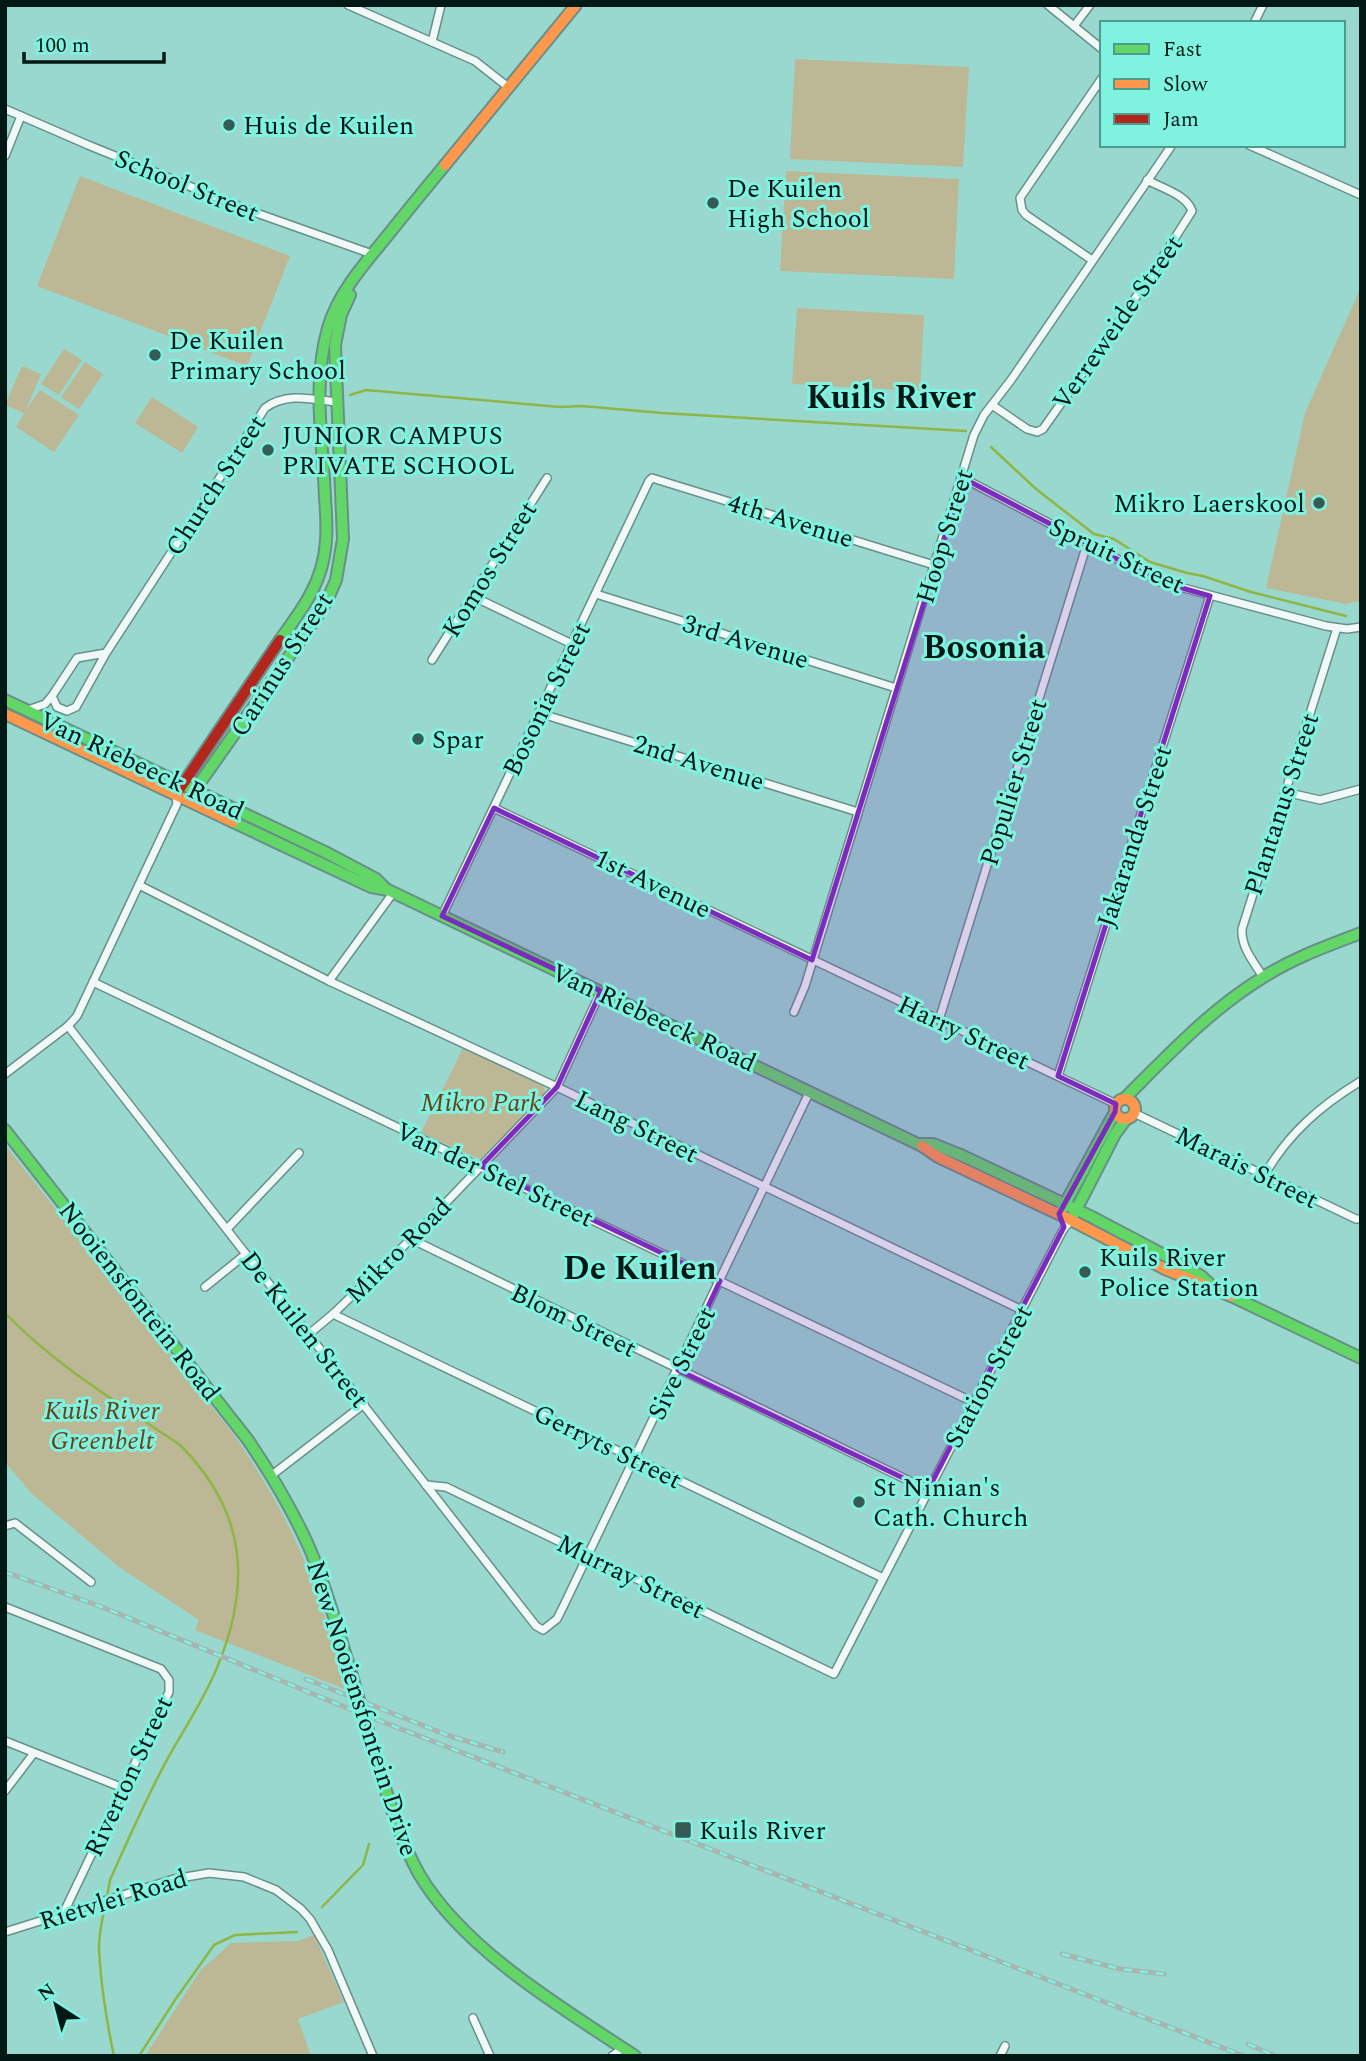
<svg xmlns="http://www.w3.org/2000/svg" width="1366" height="2061" viewBox="0 0 1366 2061" font-family="Spectral,serif">
<style>
.green{fill:#bcb895}
.lines{fill:none;stroke-linecap:round;stroke-linejoin:round}
.stream{stroke:#8eb646;stroke-width:2.5}
.street-casing{stroke:#689089;stroke-width:10}
.fast-casing{stroke:#689089;stroke-width:14}
.slow-casing{stroke:#689089;stroke-width:14}
.jam-casing{stroke:#689089;stroke-width:14}
.street{stroke:#f0f9f8;stroke-width:7}
.fast{stroke:#63d668;stroke-width:10}
.slow{stroke:#ff974d;stroke-width:10}
.jam{stroke:#b3261e;stroke-width:10}
.rail-casing{stroke:#a6b4b2;stroke-width:5}
.rail{stroke:#7ff2e0;stroke-width:2.5;stroke-dasharray:8;stroke-linecap:butt}
.jam-bridge-casing{stroke:#689089;stroke-width:14;stroke-linecap:butt}
.jam-bridge{stroke:#b3261e;stroke-width:10}
.marked{fill:#7b2cbf;fill-opacity:0.2;stroke:#7b2cbf;stroke-width:5;stroke-linejoin:round}
.poi-dot{fill:#365b56;stroke:#7ff2e0;stroke-width:2.5}
.labels{text-anchor:middle;stroke-width:6;stroke-linejoin:round;paint-order:stroke}
.poi-label{font-size:26px;fill:#011815;stroke:#7ff2e0;text-anchor:start}
.street-label{font-size:26px;fill:#011815;stroke:#7ff2e0}
.park-label{font-size:26px;font-style:italic;fill:#694119;stroke:#7ff2e0}
.district-label{font-size:33px;font-weight:bold;fill:#011815;stroke:#7ff2e0}
</style>
<rect width="100%" height="100%" fill="#99d8ce"/>
<g class="green">
<polygon points="795,59 969,67 963,167 790,159"/>
<polygon points="786,171 959,179 954,279 780,271"/>
<polygon points="80,176 290,256 247,366 37,286"/>
<polygon points="1361,287 1361,601 1346,604 1266,588 1305,413"/>
<polygon points="797,308 924,315 920,391 792,384"/>
<polygon points="64,349 82,360 59,395 41,384"/>
<polygon points="85,362 103,374 79,409 61,397"/>
<polygon points="22,366 41,374 26,410 40,390 79,415 54,452 16,427 24,413 5,405"/>
<polygon points="152,397 198,427 182,453 135,423"/>
<polygon points="463,1048 543,1086 545,1091 544,1096 480,1159 421,1133"/>
<path d="M5,1145L234,1435C263,1477 288,1520 307,1567C323,1607 334,1649 347,1690L195,1630L199,1620L119,1567L31,1493L5,1462Z"/>
<polygon points="314,1935 344,2002 298,2019 311,2056 145,2056 200,1971 231,1943 298,1941"/>
</g>
<g class="lines">
<g class="stream">
<polyline points="350,395 366,390 560,407 582,406 662,413 966,431"/>
<polyline points="991,447 1036,489 1094,534 1114,539 1150,562 1187,573 1203,576 1251,592 1346,616"/>
<path d="M5,1313C56,1366 120,1404 180,1445C247,1512 252,1585 216,1670C201,1706 177,1739 160,1773C142,1808 126,1844 110,1880L107,1897"/>
<path d="M105,1904C103,1918 99,1932 99,1947C100,1979 107,2024 114,2056"/>
<polyline points="322,1907 363,1865 369,1844"/>
<polyline points="139,2056 175,2000 214,1945 235,1935 297,1932"/>
</g>
<defs>
<g id="street">
<polyline points="348,5 475,61 508,87"/>
<polyline points="1048,5 1102,49"/>
<polyline points="1254,23 1263,5"/>
<polyline points="1074,26 1090,5"/>
<polyline points="432,42 441,5"/>
<polyline points="5,109 88,145 248,210 372,254"/>
<polyline points="1249,145 1361,195"/>
<polyline points="5,156 21,116"/>
<polyline points="1092,260 1026,215 1022,210 1020,198 1102,78"/>
<path d="M992,405L1027,429L1037,432L1043,429L1150,277L1192,211C1187,195 1162,188 1147,180"/>
<polyline points="963,478 1161,582 1326,626 1347,629 1361,627"/>
<polyline points="596,594 896,688"/>
<polyline points="472,596 572,644"/>
<path d="M106,653L77,658L52,696L57,707L67,711L76,707L106,653L265,408C286,392 312,399 336,402"/>
<polyline points="432,660 547,478"/>
<polyline points="28,710 45,704 52,696"/>
<polyline points="539,713 858,812"/>
<polyline points="1285,792 1320,800 1361,789"/>
<polyline points="494,808 1116,1104"/>
<polyline points="139,885 329,981 557,1087 1022,1310"/>
<polyline points="442,916 649,481 652,478 934,565"/>
<path d="M1263,977C1254,962 1241,948 1242,929L1337,628"/>
<polyline points="329,981 393,893"/>
<polyline points="93,982 973,1402"/>
<polyline points="794,1012 805,986 974,435 984,415 1011,380 1172,145"/>
<polyline points="939,1020 1087,544"/>
<polyline points="68,1026 536,1626 543,1630 557,1619 564,1605 810,1091"/>
<polyline points="5,1074 68,1026 77,1016 177,804 176,796"/>
<polyline points="1058,1076 1210,596"/>
<polyline points="1134,1113 1356,1219 1361,1219"/>
<path d="M1265,1174C1289,1133 1320,1106 1361,1081"/>
<polyline points="227,1229 299,1153"/>
<polyline points="411,1239 928,1490"/>
<polyline points="205,1287 246,1254"/>
<polyline points="333,1314 883,1578"/>
<polyline points="309,1334 333,1314 411,1239 557,1087 601,991"/>
<polyline points="272,1475 364,1404"/>
<polyline points="426,1485 446,1487 834,1674 1063,1230 1071,1220"/>
<polyline points="5,1526 15,1523 91,1582"/>
<polyline points="5,1607 161,1669 169,1680 169,1692 63,1914"/>
<polyline points="5,1741 123,1788"/>
<polyline points="5,1791 34,1753"/>
<polyline points="5,1932 174,1879 209,1873 244,1877 276,1890 301,1909 310,1919 328,1950 373,2056"/>
<polyline points="473,2018 490,2056"/>
<polyline points="612,2056 623,2048"/>
<polyline points="1000,2056 1005,2046"/>
</g>
<g id="fast">
<path d="M280,640C295,619 312,597 320,572C328,548 327,523 325,498C323,442 312,384 328,328C338,293 365,263 388,235C407,211 426,188 445,165"/>
<polyline points="5,700 325,852 376,879 387,890"/>
<polyline points="192,794 316,618 327,601 336,580 343,539 335,345 341,315 350,295"/>
<polyline points="233,822 371,887 388,890 922,1146"/>
<path d="M1124,1099C1168,1055 1210,1010 1262,978C1293,958 1327,946 1361,933"/>
<path d="M5,1130L248,1440C271,1474 292,1509 309,1547C326,1586 337,1628 350,1669"/>
<polyline points="919,1144 933,1144 963,1156 1090,1216 1181,1264 1201,1276 1213,1287"/>
<polyline points="1061,1211 1115,1112"/>
<polyline points="1074,1214 1115,1134 1126,1119"/>
<polyline points="1231,1296 1361,1358"/>
<path d="M376,1758C388,1797 399,1838 419,1874C464,1950 562,2008 635,2056"/>
</g>
<g id="slow">
<polyline points="445,165 576,5"/>
<polyline points="5,714 233,822"/>
<circle cx="1125" cy="1109" r="10"/>
<polyline points="922,1146 938,1157 1069,1219 1165,1269 1231,1296"/>
</g>
<polyline id="jam" points="179,790 280,640"/>
</defs>
<use href="#street" class="street-casing"/>
<use href="#fast" class="fast-casing"/>
<use href="#slow" class="slow-casing"/>
<use href="#jam" class="jam-casing"/>
<use href="#street" class="street"/>
<use href="#fast" class="fast"/>
<use href="#slow" class="slow"/>
<use href="#jam" class="jam"/>
<defs>
<g id="rail">
<polyline points="5,1572 102,1607 352,1710 1244,2056"/>
<polyline points="306,1679 447,1735 503,1752"/>
<polyline points="1062,1954 1120,1969 1164,1974"/>
<polyline points="1248,2044 1275,2056"/>
</g>
</defs>
<use href="#rail" class="rail-casing"/>
<use href="#rail" class="rail"/>
<defs>
<polyline id="jam-bridge" points="350,1669 376,1758"/>
</defs>
<use href="#jam-bridge" class="jam-bridge-casing"/>
<use href="#jam-bridge" class="jam-bridge"/>
</g>
<path class="marked" d="M963,478L1161,582L1210,596L1058,1076L1116,1104L1115,1112L1059,1214L1064,1227L928,1490L678,1370L720,1281L481,1166L557,1087L601,991L442,916L494,808L812,960Z"/>
<g class="poi-dot">
<circle cx="229" cy="125" r="7"/>
<circle cx="713" cy="203" r="7"/>
<circle cx="155" cy="355" r="7"/>
<circle cx="268" cy="450" r="7"/>
<circle cx="1319" cy="503" r="7"/>
<circle cx="418" cy="739" r="7"/>
<circle cx="1085" cy="1272" r="7"/>
<circle cx="859" cy="1502" r="7"/>
<rect x="674" y="1821" width="18" height="18" rx="3.5"/>
</g>
<g class="labels">
<g class="poi-label">
<text x="243" y="134">Huis de Kuilen</text>
<text x="727" y="197">De Kuilen<tspan x="727" dy="30">High School</tspan></text>
<text x="169" y="349">De Kuilen<tspan x="169" dy="30">Primary School</tspan></text>
<text x="282" y="444">JUNIOR CAMPUS<tspan x="282" dy="30">PRIVATE SCHOOL</tspan></text>
<text x="1305" y="512" text-anchor="end">Mikro Laerskool</text>
<text x="432" y="748">Spar</text>
<text x="1099" y="1266">Kuils River<tspan x="1099" dy="30">Police Station</tspan></text>
<text x="873" y="1496">St Ninian's<tspan x="873" dy="30">Cath. Church</tspan></text>
<text x="699" y="1839">Kuils River</text>
</g>
<g class="street-label">
<text transform="translate(187 185) rotate(22)" y="9">School Street</text>
<text transform="translate(1117 322) rotate(-55)" y="9">Verreweide Street</text>
<text transform="translate(215 485) rotate(-57)" y="9">Church Street</text>
<text transform="translate(791 520) rotate(17)" y="9">4th Avenue</text>
<text transform="translate(944 536) rotate(-73)" y="9">Hoop Street</text>
<text transform="translate(1117 555) rotate(25)" y="9">Spruit Street</text>
<text transform="translate(489 569) rotate(-58)" y="9">Komos Street</text>
<text transform="translate(746 641) rotate(17)" y="9">3rd Avenue</text>
<text transform="translate(281 664) rotate(-57)" y="9">Carinus Street</text>
<text transform="translate(546 699) rotate(-64)" y="9">Bosonia Street</text>
<text transform="translate(699 762) rotate(17)" y="9">2nd Avenue</text>
<text transform="translate(142 765) rotate(25)" y="9">Van Riebeeck Road</text>
<text transform="translate(1013 782) rotate(-73)" y="9">Populier Street</text>
<text transform="translate(1281 804) rotate(-72)" y="9">Plantanus Street</text>
<text transform="translate(1134 836) rotate(-72)" y="9">Jakaranda Street</text>
<text transform="translate(653 883) rotate(26)" y="9">1st Avenue</text>
<text transform="translate(654 1017) rotate(25)" y="9">Van Riebeeck Road</text>
<text transform="translate(964 1032) rotate(25)" y="9">Harry Street</text>
<text transform="translate(637 1126) rotate(26)" y="9">Lang Street</text>
<text transform="translate(1247 1167) rotate(26)" y="9">Marais Street</text>
<text transform="translate(495 1174) rotate(25)" y="9">Van der Stel Street</text>
<text transform="translate(398 1250) rotate(-45)" y="9">Mikro Road</text>
<text transform="translate(140 1301) rotate(52)" y="9">Nooiensfontein Road</text>
<text transform="translate(574 1320) rotate(26)" y="9">Blom Street</text>
<text transform="translate(305 1329) rotate(52)" y="9">De Kuilen Street</text>
<text transform="translate(681 1363) rotate(-64)" y="9">Sive Street</text>
<text transform="translate(988 1376) rotate(-62)" y="9">Station Street</text>
<text transform="translate(608 1446) rotate(26)" y="9">Gerryts Street</text>
<text transform="translate(631 1576) rotate(26)" y="9">Murray Street</text>
<text transform="translate(363 1708) rotate(72)" y="9">New Nooiensfontein Drive</text>
<text transform="translate(128 1776) rotate(-65)" y="9">Riverton Street</text>
<text transform="translate(113 1899) rotate(-17)" y="9">Rietvlei Road</text>
</g>
<g class="park-label">
<text x="481" y="1111">Mikro Park</text>
<text x="102" y="1419">Kuils River<tspan x="102" dy="30">Greenbelt</tspan></text>
</g>
<g class="district-label">
<text x="891" y="408">Kuils River</text>
<text x="984" y="658">Bosonia</text>
<text x="640" y="1279">De Kuilen</text>
</g>
</g>
<rect width="1366" height="2061" fill="none" stroke="#011815" stroke-width="14"/>
<rect x="1100" y="21" width="245" height="126" fill="#7ff2e0" stroke="#4d9b8f" stroke-width="2"/>
<rect x="1114" y="44" width="35" height="10" fill="#63d668" stroke="#4d9b8f" stroke-width="2"/>
<text x="1163" y="56" font-size="21" fill="#011815">Fast</text>
<rect x="1114" y="79" width="35" height="10" fill="#ff974d" stroke="#4d9b8f" stroke-width="2"/>
<text x="1163" y="91" font-size="21" fill="#011815">Slow</text>
<rect x="1114" y="114" width="35" height="10" fill="#b3261e" stroke="#4d9b8f" stroke-width="2"/>
<text x="1163" y="126" font-size="21" fill="#011815">Jam</text>
<g transform="translate(56 2005) rotate(324)" stroke="#7ff2e0" stroke-width="5" paint-order="stroke">
<path d="M0-5L12 26L0 18L-12 26Z" fill="#011815"/>
<text y="-10" font-size="19" font-weight="bold" text-anchor="middle" fill="#011815">N</text>
</g>
<path d="M24 52v10h140v-10" fill="none" stroke="#011815" stroke-width="3.5"/>
<text x="35" y="52" font-size="21" fill="#011815" stroke="#7ff2e0" stroke-width="5" paint-order="stroke">100 m</text>
</svg>
